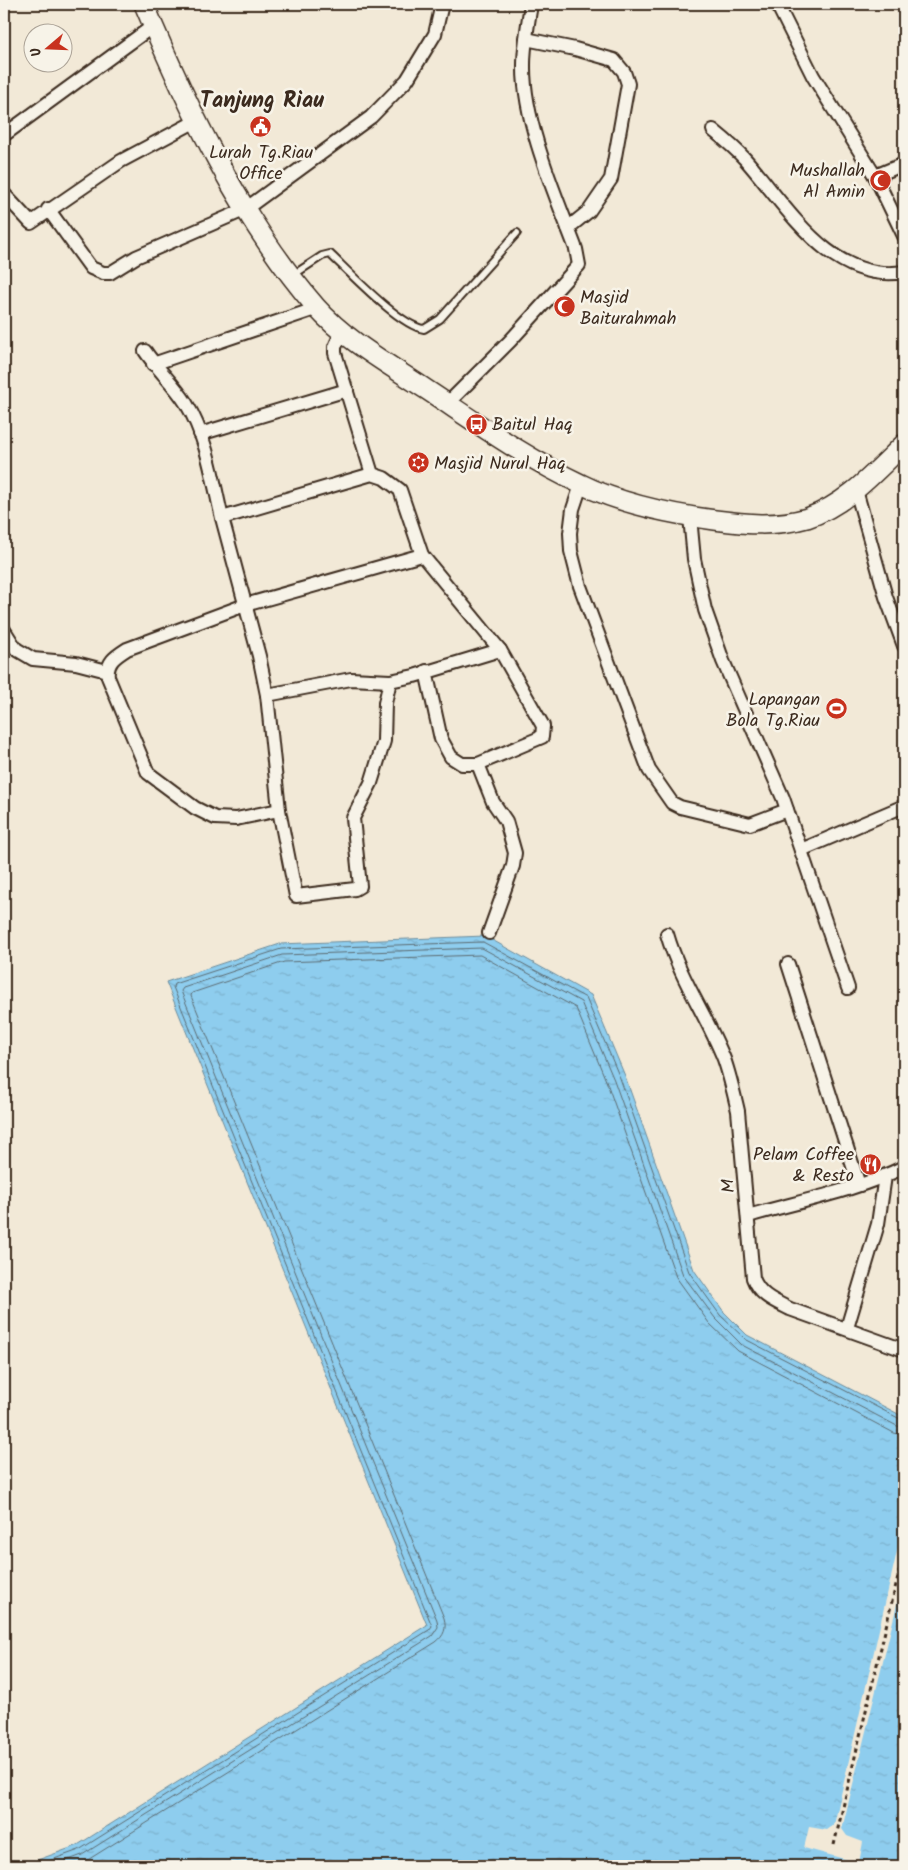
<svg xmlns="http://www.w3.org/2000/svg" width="908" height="1870" viewBox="0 0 908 1870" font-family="Kalam,sans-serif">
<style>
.water{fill:url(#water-ripples);stroke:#6d8c9b}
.pier{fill:#f2e9d7}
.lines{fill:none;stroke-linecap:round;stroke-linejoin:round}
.shore{stroke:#5c6b71;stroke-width:1}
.lane-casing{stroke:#3b2a1e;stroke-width:10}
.street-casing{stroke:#3b2a1e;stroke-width:16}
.secondary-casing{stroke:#3b2a1e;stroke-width:22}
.path{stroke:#3b2a1e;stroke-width:3;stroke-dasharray:4 4;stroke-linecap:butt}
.lane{stroke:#f7f3e8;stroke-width:6}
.street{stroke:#f7f3e8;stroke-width:12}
.secondary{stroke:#f7f3e8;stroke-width:19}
.labels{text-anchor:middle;stroke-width:5;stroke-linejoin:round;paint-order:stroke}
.poi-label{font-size:18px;fill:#3b2a1e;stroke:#f7f3e8;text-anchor:end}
.street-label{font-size:18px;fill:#3b2a1e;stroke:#f7f3e8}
.district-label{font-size:22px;font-weight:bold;fill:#3b2a1e;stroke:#f7f3e8}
</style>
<defs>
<pattern id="water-ripples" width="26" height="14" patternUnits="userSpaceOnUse" patternTransform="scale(1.25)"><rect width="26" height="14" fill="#8ecdee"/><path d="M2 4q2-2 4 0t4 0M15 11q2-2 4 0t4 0" fill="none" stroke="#7bb0cc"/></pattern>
</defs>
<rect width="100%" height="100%" fill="#f2e9d7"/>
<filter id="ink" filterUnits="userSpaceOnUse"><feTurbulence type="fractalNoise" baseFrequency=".02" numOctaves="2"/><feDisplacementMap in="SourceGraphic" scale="10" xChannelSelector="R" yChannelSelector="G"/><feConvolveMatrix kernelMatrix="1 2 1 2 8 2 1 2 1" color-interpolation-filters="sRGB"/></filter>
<g filter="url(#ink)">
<polygon class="water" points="485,936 591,995 625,1076 694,1270 724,1312 747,1335 904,1417 904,1866 21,1866 76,1846 427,1625 166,982 280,944"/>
<polygon class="pier" points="904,1521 904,1576 842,1829 847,1836 863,1842 859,1863 804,1848 809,1827 827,1830 834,1825"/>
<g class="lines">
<g class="shore">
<polyline points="35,1866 79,1850 429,1630 432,1626 173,987 174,984 281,949 483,942 586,998 620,1078 689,1272 720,1315 745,1339 904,1421"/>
<polyline points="53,1866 82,1855 432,1636 438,1627 437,1620 181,991 183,988 282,955 482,948 581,1002 614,1080 683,1275 715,1318 742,1345 897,1426 904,1427"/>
<path d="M74,1866L86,1861L436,1642C444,1636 447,1628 444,1618L224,1077L191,996L192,993L284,962L480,955L576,1008L607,1083L676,1277L709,1323L738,1351L894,1433L904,1435"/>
</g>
<defs>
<path id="lane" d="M293,275L322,256L330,254C349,272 400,326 424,329L440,319L517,233"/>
<g id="street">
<polyline points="777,4 813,76 875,176"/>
<polyline points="526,39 575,49 614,60 624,72 628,84 611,179 589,211 568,228"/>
<path d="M713,130C724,139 735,148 745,159C787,206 830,284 904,272"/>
<polyline points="4,135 153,26"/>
<polyline points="904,164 875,176 904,236"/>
<polyline points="4,194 31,223 121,161 198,120"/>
<polyline points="48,209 91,268 103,273 110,273 136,257 244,210 371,117 407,80 435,34 442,4"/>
<polyline points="342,331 335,347 335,353 372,474 384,478 400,490 422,555 500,650 543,726 542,737 478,764 462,764 451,757 441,739 426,671"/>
<path d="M145,351C157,369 174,384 186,403C207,437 213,480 222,518"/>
<polyline points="153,364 318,308"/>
<path d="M447,404L510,341L579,265L576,249C556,196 523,122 524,65C524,45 528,24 531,4"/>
<polyline points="200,434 347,390"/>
<polyline points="372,474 222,518 259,656 267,695 279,810 296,896 355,889 360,886 353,818 371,783 384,741 385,703 390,681 414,676 500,650"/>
<polyline points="581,485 573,509 570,533 571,551 580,586 649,770 672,803 680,807 750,824 787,810"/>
<polyline points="856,490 886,597 904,646"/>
<polyline points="690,517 694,559 705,610 723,661 783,798 848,988"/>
<polyline points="4,630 16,649 33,659 76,663 107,671"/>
<polyline points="267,695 351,679 390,681"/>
<polyline points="478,764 493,802 506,821 515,853 513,866 489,933"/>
<path d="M279,810L236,819L215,818L195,808L148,773L108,677C106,662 116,656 127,649L245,605L422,555"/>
<polyline points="801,850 904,806"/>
<path d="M667,934C680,979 707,1016 724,1059C730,1076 734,1094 738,1111L753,1278C759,1295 774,1301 790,1309L904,1350"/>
<polyline points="788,964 859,1185"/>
<path d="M748,1216C800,1201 856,1191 904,1167"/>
<polyline points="847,1328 878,1224 885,1176"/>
</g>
<path id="secondary" d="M144,4C188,109 241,220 316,307C346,341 390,365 427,390C477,423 527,459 581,484C621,504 670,514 715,520C745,524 776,527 807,518C846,505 875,472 904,444"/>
</defs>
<use href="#lane" class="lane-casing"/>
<use href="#street" class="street-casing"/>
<use href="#secondary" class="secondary-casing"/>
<polyline class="path" points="834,1845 904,1551"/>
<use href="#lane" class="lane"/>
<use href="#street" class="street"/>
<use href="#secondary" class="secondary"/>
</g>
</g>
<defs>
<symbol id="civic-disc" viewBox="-11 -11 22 22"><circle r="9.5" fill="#c8321e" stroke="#f7f3e8"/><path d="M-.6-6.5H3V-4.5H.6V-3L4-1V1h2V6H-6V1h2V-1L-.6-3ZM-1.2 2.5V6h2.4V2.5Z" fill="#fff"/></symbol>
<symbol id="mosque-disc" viewBox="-11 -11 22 22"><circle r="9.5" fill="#c8321e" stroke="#f7f3e8"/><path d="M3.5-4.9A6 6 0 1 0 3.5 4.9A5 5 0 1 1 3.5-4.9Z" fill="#fff"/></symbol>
<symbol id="bus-disc" viewBox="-11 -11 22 22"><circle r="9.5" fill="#c8321e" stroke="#f7f3e8"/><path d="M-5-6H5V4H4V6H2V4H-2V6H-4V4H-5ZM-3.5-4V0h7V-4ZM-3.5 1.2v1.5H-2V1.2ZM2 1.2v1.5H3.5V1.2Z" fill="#fff"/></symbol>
<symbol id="synagogue-disc" viewBox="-11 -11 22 22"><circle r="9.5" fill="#c8321e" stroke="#f7f3e8"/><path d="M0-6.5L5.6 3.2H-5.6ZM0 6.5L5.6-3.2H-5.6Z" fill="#fff"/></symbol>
<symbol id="stadium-disc" viewBox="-11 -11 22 22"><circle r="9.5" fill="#c8321e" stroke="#f7f3e8"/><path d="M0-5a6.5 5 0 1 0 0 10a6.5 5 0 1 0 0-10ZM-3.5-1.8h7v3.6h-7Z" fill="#fff"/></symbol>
<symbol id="restaurant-disc" viewBox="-11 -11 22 22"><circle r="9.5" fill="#c8321e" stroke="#f7f3e8"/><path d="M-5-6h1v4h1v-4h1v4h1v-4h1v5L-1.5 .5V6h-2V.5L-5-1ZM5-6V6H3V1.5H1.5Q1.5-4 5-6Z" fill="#fff"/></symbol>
</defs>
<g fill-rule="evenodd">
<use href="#civic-disc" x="248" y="114" width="25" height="25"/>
<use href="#mosque-disc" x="868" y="168" width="25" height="25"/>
<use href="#mosque-disc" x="552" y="294" width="25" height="25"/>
<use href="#bus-disc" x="464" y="412" width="25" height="25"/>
<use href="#synagogue-disc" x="406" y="450" width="25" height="25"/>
<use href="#stadium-disc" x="824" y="696" width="25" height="25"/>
<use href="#restaurant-disc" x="858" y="1152" width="25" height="25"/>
</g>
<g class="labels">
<g class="poi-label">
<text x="261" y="158" text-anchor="middle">Lurah Tg.Riau<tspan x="261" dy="21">Office</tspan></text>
<text x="865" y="176">Mushallah<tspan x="865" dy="21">Al Amin</tspan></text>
<text x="580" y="303" text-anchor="start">Masjid<tspan x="580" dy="21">Baiturahmah</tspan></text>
<text x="492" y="430" text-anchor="start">Baitul Haq</text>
<text x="434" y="469" text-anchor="start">Masjid Nurul Haq</text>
<text x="820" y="705">Lapangan<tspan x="820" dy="21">Bola Tg.Riau</tspan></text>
<text x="854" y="1160">Pelam Coffee<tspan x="854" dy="21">&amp; Resto</tspan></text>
</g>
<g class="street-label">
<text transform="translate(728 1186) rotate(-95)" y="6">M</text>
</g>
<g class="district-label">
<text x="262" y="107">Tanjung Riau</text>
</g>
</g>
<rect width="908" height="1870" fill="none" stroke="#f7f3e8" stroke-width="20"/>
<rect x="10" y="10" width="888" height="1850" fill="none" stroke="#3b2a1e" stroke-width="2" filter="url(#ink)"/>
<g transform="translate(48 48) rotate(251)"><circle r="24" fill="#f7f3e8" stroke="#aca397"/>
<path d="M0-4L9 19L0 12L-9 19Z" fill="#c8321e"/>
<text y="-8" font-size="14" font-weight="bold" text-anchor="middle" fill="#3b2a1e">U</text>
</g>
</svg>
